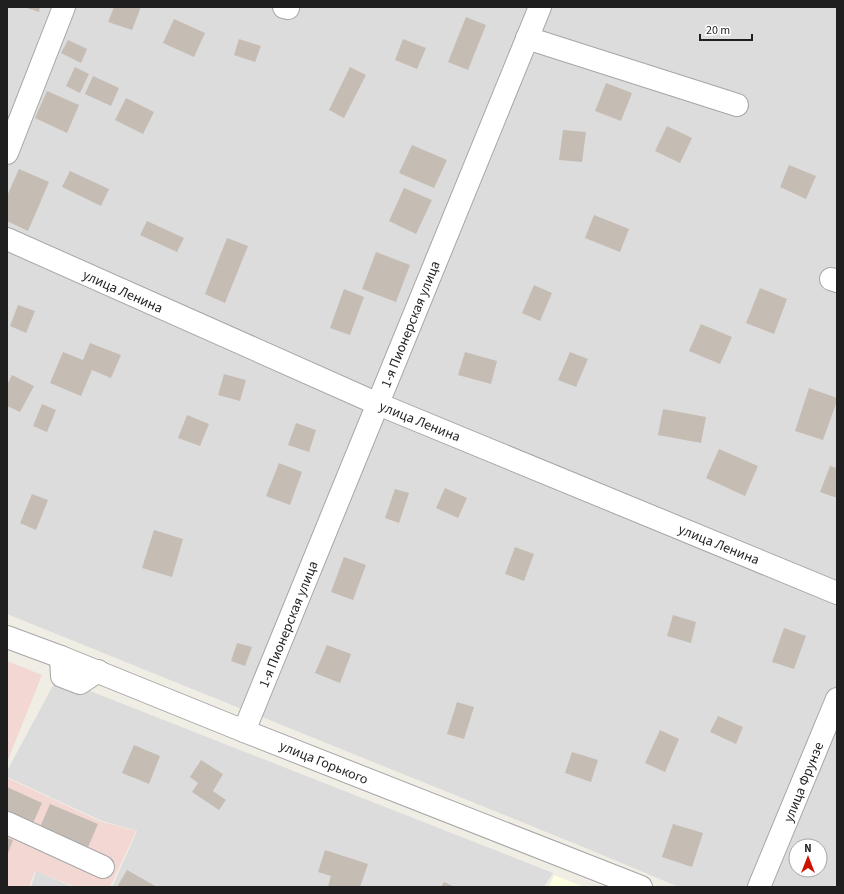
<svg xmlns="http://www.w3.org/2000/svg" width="844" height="894" viewBox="0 0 844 894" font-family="'Source Sans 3',sans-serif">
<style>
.residential{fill:#dddcdc;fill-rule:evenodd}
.commercial{fill:#f2d7d3}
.education{fill:#fdffdf}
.building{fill:#c5bcb4}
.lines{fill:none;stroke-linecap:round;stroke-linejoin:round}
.minor-casing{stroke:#a6a6a6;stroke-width:24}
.minor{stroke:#fff;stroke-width:22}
.labels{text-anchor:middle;stroke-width:3.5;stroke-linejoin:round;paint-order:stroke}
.street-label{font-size:14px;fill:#1f1f1f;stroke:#fff}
</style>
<rect width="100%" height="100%" fill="#f0ede5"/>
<g class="residential">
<path d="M7,7H837V887H679L576,844L7,614ZM796,846H820V870H796Z"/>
<polygon points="57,678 553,873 544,887 112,887 137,831 102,821 7,777 7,771"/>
<polygon points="36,871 73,887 31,887"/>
</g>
<g class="commercial">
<polygon points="7,661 42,675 7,762"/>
<polygon points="7,778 102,822 136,831 110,887 76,887 35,871 29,887 7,887"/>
</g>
<polygon class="education" points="554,875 584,887 549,887"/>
<g class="building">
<polygon points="24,7 40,7 39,12"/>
<polygon points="114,7 141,7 132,30 108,22"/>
<polygon points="466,17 486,25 468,70 448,62"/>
<polygon points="174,19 205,33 194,57 163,43"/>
<polygon points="239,39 261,46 255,62 234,55"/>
<polygon points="403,39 426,48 417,69 395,60"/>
<polygon points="68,40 87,49 81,63 61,53"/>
<polygon points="75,67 89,74 80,93 66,86"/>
<polygon points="350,67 366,75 344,118 329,110"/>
<polygon points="93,76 119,88 111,106 85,94"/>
<polygon points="606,83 632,93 621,121 595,111"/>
<polygon points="47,91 79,105 67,133 35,118"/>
<polygon points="126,98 154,112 143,134 115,120"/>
<polygon points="667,126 692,138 680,163 655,151"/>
<polygon points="563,130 586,132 582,162 559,160"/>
<polygon points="412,145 447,160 434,188 399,173"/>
<polygon points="789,165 816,176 806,199 780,187"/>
<polygon points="19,169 49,182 28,231 7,221 7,196"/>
<polygon points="70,171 109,189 101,206 62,187"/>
<polygon points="404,188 432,200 416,234 389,221"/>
<polygon points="594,215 629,229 620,252 585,238"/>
<polygon points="147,221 184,238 177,252 140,235"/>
<polygon points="227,238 248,246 225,303 205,294"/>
<polygon points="376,252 410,265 396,302 362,289"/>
<polygon points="534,285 552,293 540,321 522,313"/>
<polygon points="760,288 787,299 774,334 746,323"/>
<polygon points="344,289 364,297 350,335 330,328"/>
<polygon points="18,305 35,311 26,333 10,326"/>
<polygon points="701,324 732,337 720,364 689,351"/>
<polygon points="90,343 121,355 111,378 92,370 81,396 50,383 63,352 83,360"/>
<polygon points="465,352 497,361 491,384 458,375"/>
<polygon points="570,352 588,359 576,387 558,380"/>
<polygon points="224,374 246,380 240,401 218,395"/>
<polygon points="12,375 34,386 20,412 7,406 7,385"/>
<polygon points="809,388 837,398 837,401 823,440 795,431"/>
<polygon points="42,404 56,410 47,432 33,426"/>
<polygon points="663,409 706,417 701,443 658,435"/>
<polygon points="187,415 209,424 200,446 178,438"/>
<polygon points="296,423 316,430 309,452 288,445"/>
<polygon points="719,449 758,466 745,496 706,478"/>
<polygon points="279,463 302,472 290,505 266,496"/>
<polygon points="830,466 837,468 837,498 820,492"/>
<polygon points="445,488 467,498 458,518 436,508"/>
<polygon points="395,489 409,493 399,523 385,518"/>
<polygon points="32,494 48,500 36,530 20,523"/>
<polygon points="154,530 183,539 172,577 142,568"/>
<polygon points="515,547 534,554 524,581 505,574"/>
<polygon points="344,557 366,565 353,600 331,592"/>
<polygon points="673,615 696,622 691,643 667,636"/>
<polygon points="784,628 806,636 794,669 772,662"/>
<polygon points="237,643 252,647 245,666 231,661"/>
<polygon points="327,645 351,654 340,683 315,673"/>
<polygon points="457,702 474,707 464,739 447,734"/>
<polygon points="718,716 743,727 736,744 710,732"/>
<polygon points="660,730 679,739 665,772 645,763"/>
<polygon points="134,745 160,756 149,784 122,773"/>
<polygon points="572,752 598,760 591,782 565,773"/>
<polygon points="201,760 223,774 213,791 226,800 219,810 192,792 198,783 190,777"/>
<polygon points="7,787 42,803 33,823 7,811"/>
<polygon points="50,804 98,824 88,847 40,827"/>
<polygon points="673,824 703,833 692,867 662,857"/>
<polygon points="7,838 13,840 7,856"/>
<polygon points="325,850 368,864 360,887 328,887 331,876 318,872"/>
<polygon points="127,870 157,887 117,887"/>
<polygon points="444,882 455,887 441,887"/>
</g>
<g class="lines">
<defs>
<g id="minor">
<polyline points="284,7 288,8"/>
<polyline points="527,38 737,105"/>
<polyline points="7,153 64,7"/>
<polyline points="7,239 378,404 837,593"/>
<polyline points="831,279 837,281"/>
<polyline points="7,637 61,657 244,731 641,887"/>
<polyline points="61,657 62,676 80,683 98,671"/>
<polyline points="244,731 540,7"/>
<polyline points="7,823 103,867"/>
<polyline points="759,887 837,699"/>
</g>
</defs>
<use href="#minor" class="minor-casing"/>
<use href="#minor" class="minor"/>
</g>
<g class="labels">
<g class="street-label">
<text transform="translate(123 291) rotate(24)" y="5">улица Ленина</text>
<text transform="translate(410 324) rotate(-68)" y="5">1-я Пионерская улица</text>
<text transform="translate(420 421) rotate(22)" y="5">улица Ленина</text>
<text transform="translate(719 544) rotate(22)" y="5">улица Ленина</text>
<text transform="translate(288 624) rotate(-68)" y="5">1-я Пионерская улица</text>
<text transform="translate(324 762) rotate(22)" y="5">улица Горького</text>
<text transform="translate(803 782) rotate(-68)" y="5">улица Фрунзе</text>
</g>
</g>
<rect width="844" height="894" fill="none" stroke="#1f1f1f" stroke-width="16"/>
<g transform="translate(808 858)"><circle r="19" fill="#ffffff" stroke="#a5a5a5"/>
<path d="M0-3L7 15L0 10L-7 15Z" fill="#ce1000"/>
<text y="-6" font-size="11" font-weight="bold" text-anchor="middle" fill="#1f1f1f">N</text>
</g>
<path d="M700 34v6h52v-6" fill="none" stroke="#1f1f1f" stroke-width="2"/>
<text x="706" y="34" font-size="12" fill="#1f1f1f" stroke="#ffffff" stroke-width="3" paint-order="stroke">20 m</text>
</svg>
